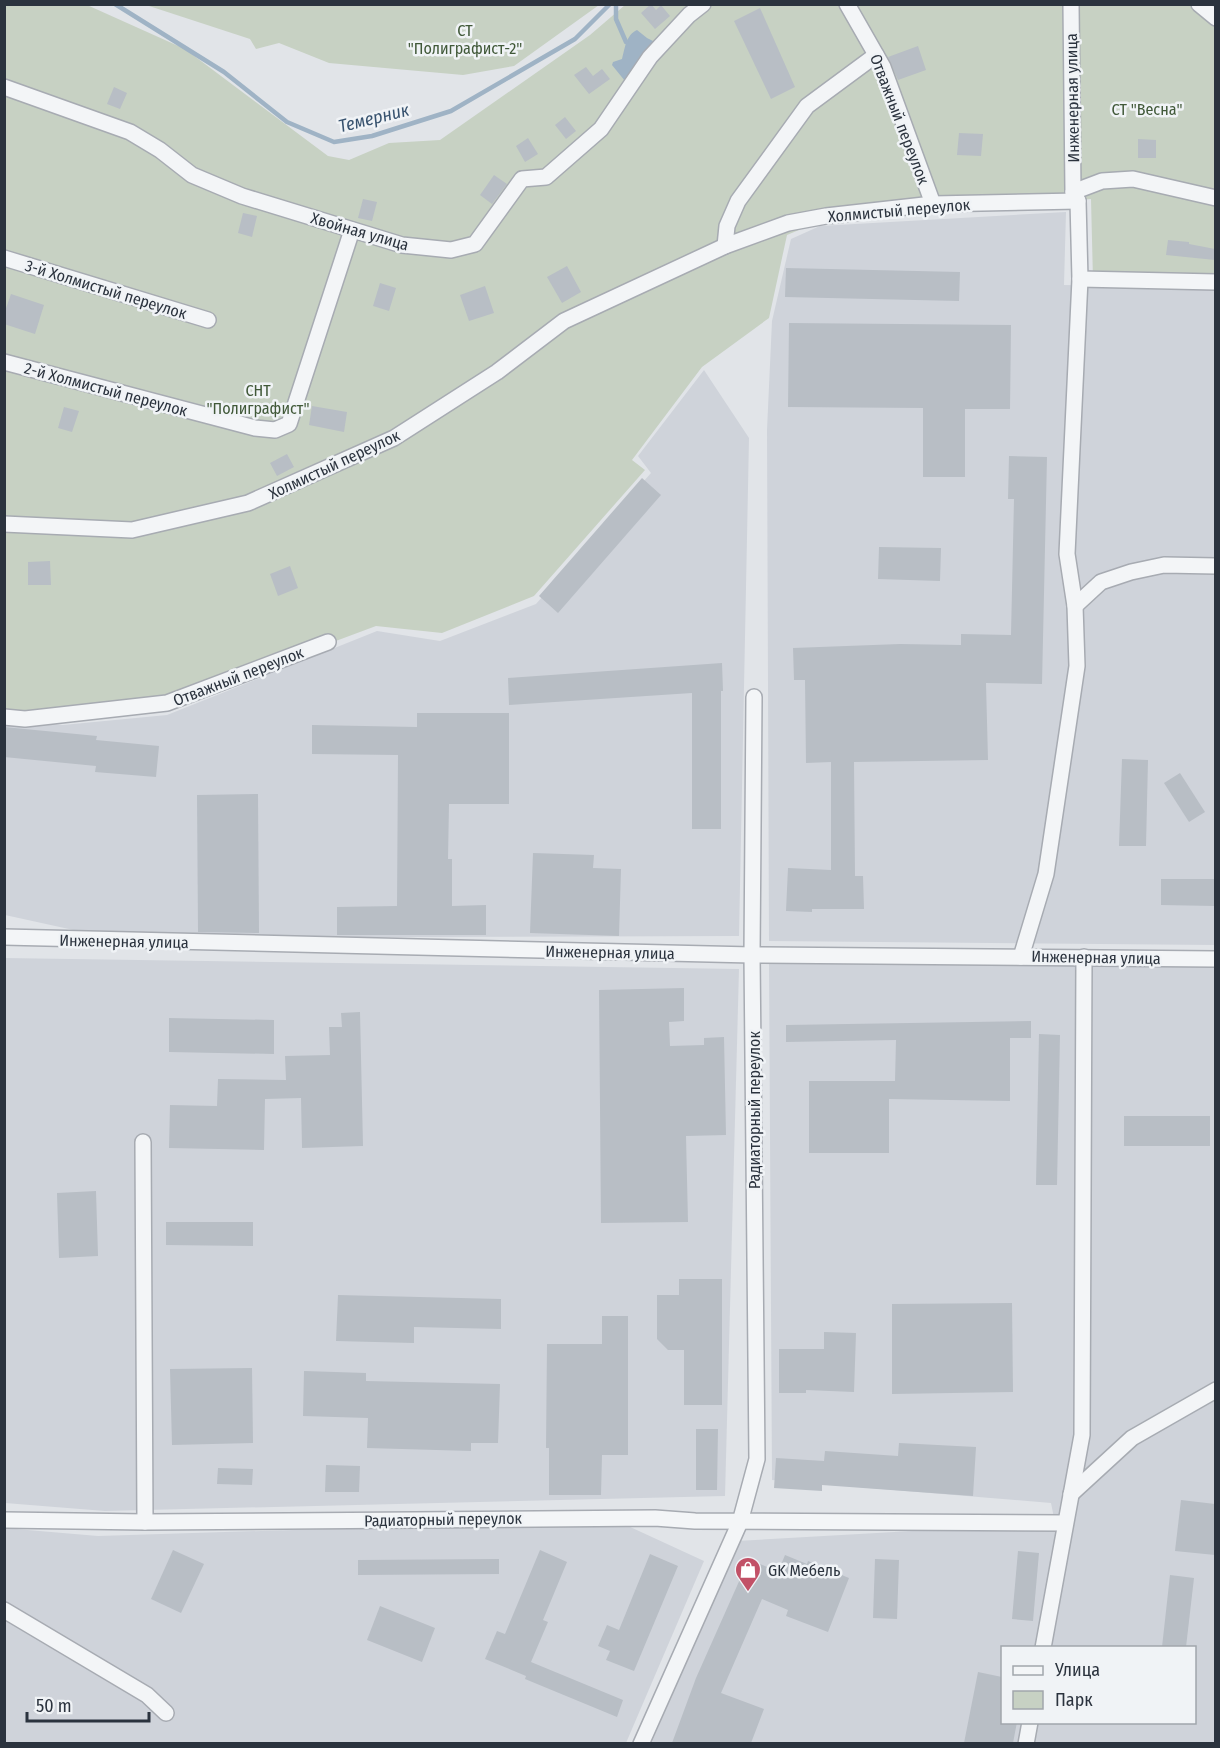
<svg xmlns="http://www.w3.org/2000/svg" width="1220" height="1748" viewBox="0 0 1220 1748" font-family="'Fira Sans Condensed',sans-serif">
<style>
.built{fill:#cfd3da;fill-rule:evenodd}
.green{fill:#c7d1c3}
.water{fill:#9fb3c5}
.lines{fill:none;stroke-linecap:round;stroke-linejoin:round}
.stream{stroke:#9fb3c5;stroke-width:4.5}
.building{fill:#b8bec5}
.street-casing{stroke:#a7abb2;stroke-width:18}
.street{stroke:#f3f5f7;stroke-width:15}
.labels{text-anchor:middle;stroke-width:5;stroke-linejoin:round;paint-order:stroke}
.park-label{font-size:16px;fill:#415939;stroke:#f0f3f6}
.street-label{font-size:16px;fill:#2b333e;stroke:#f0f3f6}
.poi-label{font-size:16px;fill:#2b333e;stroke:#f0f3f6;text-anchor:start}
.water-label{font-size:18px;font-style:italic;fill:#38536f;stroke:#f0f3f6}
</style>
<rect width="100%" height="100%" fill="#e1e4e8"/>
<g class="built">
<polygon points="1066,212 1064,285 1215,288 1215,945 769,941 767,430 772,321 791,239 820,226"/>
<polygon points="704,370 749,438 739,936 110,938 5,915 4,720 63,725 167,715 377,631 440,641 536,604 651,473 638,456"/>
<polygon points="4,958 739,969 725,1496 105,1511 5,1503"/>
<path d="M769,962L1215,964V1743L651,1744L737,1541L1055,1523L1051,1503L772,1480ZM1002,1648H1194V1722H1002Z"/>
<polygon points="615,1520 704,1561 626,1743 5,1744 4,1528 98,1536"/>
</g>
<g class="green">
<polygon points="4,5 87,5 185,49 328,156 349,160 389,143 440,140 590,35 625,5 1215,5 1215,282 1093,280 1091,199 820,221 787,235 769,318 702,367 632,460 645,470 534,596 442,633 376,626 161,706 5,716"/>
<polygon points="146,5 599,5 514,66 463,75 329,63 279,43 256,49 250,39"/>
</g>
<path class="water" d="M637,30L647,38L653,41L654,46L625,81L612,65L613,62L622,59C625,48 626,35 637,30Z"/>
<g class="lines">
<g class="stream">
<polyline points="115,4 224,72 287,122 334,142 372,136 451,111 575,39 610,4"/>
<polyline points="616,4 616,19 626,42"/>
</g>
</g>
<g class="building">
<polygon points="651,4 656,10 661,5 670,16 655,29 641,13"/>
<polygon points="760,8 795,87 771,99 734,21"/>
<polygon points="918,46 926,70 898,80 888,57"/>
<polygon points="586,67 593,76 602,69 610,79 589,94 574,75"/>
<polygon points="114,87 127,93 120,109 107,104"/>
<polygon points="565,117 576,131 566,139 555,125"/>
<polygon points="959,133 983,134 981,156 957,155"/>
<polygon points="528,138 538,154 525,162 516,146"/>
<polygon points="1138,139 1156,140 1156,158 1138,158"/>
<polygon points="494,175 507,184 492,204 480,195"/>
<polygon points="363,199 377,202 372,221 358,218"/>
<polygon points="243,213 257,216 252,237 238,233"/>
<polygon points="1168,240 1189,242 1189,244 1215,249 1215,260 1166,255"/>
<polygon points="567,266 581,292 562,303 547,277"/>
<polygon points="786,268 960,272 959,301 785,297"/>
<polygon points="380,283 396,288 389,311 373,306"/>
<polygon points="485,286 494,313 469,321 460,295"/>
<polygon points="11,294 44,305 35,334 4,324 4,314"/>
<polygon points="789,323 1011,325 1010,409 965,409 965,477 923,477 923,408 788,407"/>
<polygon points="312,406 347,412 344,432 309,425"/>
<polygon points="64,407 79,411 72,432 58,428"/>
<polygon points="287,454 294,467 277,476 270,463"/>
<polygon points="1009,456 1047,457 1042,684 986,683 988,760 854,762 855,876 863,876 864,909 812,909 812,912 786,911 788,868 831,870 831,762 806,763 805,680 794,680 793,648 900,644 961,645 961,634 1011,635 1014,499 1008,499"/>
<polygon points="642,478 661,495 558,613 539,596"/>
<polygon points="879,547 941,548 940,581 878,579"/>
<polygon points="50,561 51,585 28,585 28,562"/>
<polygon points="290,566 298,588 278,596 270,574"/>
<polygon points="722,663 723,691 721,691 721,829 692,829 692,693 509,705 508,678"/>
<polygon points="417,713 509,713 509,804 449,804 448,859 452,859 452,906 486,905 486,935 337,935 337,907 397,906 398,755 312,754 312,725 417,727"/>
<polygon points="4,727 97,736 96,740 159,746 156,777 95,772 96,766 4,757"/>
<polygon points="1122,759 1148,760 1146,846 1119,846"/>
<polygon points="1180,773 1205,812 1189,822 1164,783"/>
<polygon points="258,794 259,933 198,932 197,795"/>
<polygon points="533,853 594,855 593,868 621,869 619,936 530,933"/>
<polygon points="1161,879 1215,879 1215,906 1161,905"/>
<polygon points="684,988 684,1021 669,1022 670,1046 704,1045 704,1038 724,1037 726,1135 686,1136 688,1222 601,1223 599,990"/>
<polygon points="360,1012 363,1146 302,1148 301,1098 265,1099 264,1150 169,1148 170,1105 217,1106 218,1079 286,1080 285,1056 330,1055 329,1027 342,1027 341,1013"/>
<polygon points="169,1018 274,1020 274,1054 169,1052"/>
<polygon points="1031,1021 1031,1038 1010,1038 1010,1101 889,1099 889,1153 809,1153 809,1081 895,1081 896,1040 786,1042 786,1025"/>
<polygon points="1039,1034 1060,1035 1057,1185 1036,1185"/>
<rect x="1124" y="1116" width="86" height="30"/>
<polygon points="96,1191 98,1256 59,1258 57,1193"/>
<polygon points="166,1222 253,1222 253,1246 166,1245"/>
<polygon points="679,1279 722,1279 722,1405 684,1405 684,1350 668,1350 657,1339 657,1295 679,1295"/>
<polygon points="338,1295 501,1299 501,1329 414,1327 414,1343 336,1341"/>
<polygon points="1012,1303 1013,1392 892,1394 892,1304"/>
<polygon points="602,1316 628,1316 628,1455 602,1455 601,1495 549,1495 549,1448 546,1448 547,1344 602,1344"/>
<polygon points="824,1332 856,1333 854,1392 806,1390 806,1393 779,1393 779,1349 824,1349"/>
<polygon points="252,1368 253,1443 172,1445 170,1369"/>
<polygon points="304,1371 366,1373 366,1381 500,1384 498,1443 471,1443 471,1451 367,1448 368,1418 303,1416"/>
<polygon points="696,1429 718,1429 717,1490 696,1490"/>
<polygon points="899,1443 976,1447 973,1496 822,1485 822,1491 774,1488 776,1458 824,1461 825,1451 898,1456"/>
<polygon points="326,1465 360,1466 359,1492 325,1492"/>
<polygon points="218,1468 253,1469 252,1485 217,1484"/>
<polygon points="1181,1500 1215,1504 1215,1555 1175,1551"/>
<polygon points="173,1550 204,1564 181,1613 151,1599"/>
<polygon points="540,1550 567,1562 543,1620 548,1622 531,1662 623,1700 617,1717 525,1679 526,1676 485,1659 497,1631 505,1634"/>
<polygon points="1018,1551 1039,1553 1033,1621 1012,1619"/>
<polygon points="650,1554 678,1566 634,1671 606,1660 610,1651 598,1646 607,1625 619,1630"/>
<polygon points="785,1555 807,1564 808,1561 849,1578 828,1632 786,1616 788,1610 762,1599 721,1693 764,1709 751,1743 672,1743 696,1678 749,1559 778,1572"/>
<polygon points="499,1559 499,1574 358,1575 358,1560"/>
<polygon points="875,1559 899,1560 897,1619 873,1618"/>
<polygon points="1170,1575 1194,1578 1186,1647 1162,1647"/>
<polygon points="380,1606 435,1628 422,1662 367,1640"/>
<polygon points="978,1672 1002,1677 1002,1722 1017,1722 1013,1743 964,1743"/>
</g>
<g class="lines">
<defs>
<g id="street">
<polyline points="847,4 883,67 933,204"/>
<polyline points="1199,4 1216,18"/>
<polyline points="4,87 130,132 160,150 192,175 242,196 402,245 451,250 475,244 522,179 546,177 601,129 650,57 689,15 703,4"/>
<polyline points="1073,192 1102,181 1133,179 1216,198"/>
<polyline points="725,246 727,226 738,201 807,106 876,55"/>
<polyline points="4,258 208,320"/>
<polyline points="1080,279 1216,282"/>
<polyline points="4,362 255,428 275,430 289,424 352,230"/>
<polyline points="4,524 132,530 248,503 394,438 497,372 564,321 725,246 788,223 826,216 933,204 1078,201"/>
<polyline points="1075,606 1101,582 1131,572 1164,565 1216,566"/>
<polyline points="4,717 25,719 167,703 328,642"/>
<polyline points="4,937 752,955 1216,959"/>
<polyline points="1021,957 1046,874 1077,666 1075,606 1067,554 1080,279 1078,201 1073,192 1071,4"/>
<polyline points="143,1142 145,1522"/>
<polyline points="1071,1494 1132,1438 1216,1390"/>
<polyline points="4,1520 145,1522 655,1518 695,1521 1065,1523"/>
<polyline points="4,1610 147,1695 166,1713"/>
<polyline points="1043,1648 1082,1435 1084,957"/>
<polyline points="641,1744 740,1522 757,1459 752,955 754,697"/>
<polyline points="1026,1744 1030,1722"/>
</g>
</defs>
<use href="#street" class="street-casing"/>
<use href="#street" class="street"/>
</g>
<defs>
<symbol id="shop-pin" viewBox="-11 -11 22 30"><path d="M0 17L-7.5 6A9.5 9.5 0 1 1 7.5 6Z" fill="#c25167" stroke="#f0f3f6"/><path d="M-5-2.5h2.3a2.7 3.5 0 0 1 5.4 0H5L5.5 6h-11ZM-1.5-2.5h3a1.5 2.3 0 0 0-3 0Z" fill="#fff"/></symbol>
</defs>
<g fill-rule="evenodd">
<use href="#shop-pin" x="733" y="1555" width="30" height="40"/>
</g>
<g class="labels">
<g class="park-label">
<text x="465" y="36">СТ<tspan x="465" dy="18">"Полиграфист-2"</tspan></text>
<text x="1147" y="115">СТ "Весна"</text>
<text x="258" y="396">СНТ<tspan x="258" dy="18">"Полиграфист"</tspan></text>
</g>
<g class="street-label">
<text transform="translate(1072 98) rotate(-91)" y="6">Инженерная улица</text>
<text transform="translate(900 119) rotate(69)" y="6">Отважный переулок</text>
<text transform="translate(899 210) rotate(-5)" y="6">Холмистый переулок</text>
<text transform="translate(360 231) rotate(16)" y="6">Хвойная улица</text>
<text transform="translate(106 289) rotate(17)" y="6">3-й Холмистый переулок</text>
<text transform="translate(106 389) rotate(15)" y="6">2-й Холмистый переулок</text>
<text transform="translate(334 464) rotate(-25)" y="6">Холмистый переулок</text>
<text transform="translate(238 676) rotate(-21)" y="6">Отважный переулок</text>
<text transform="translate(124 941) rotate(1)" y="6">Инженерная улица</text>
<text transform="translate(610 952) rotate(1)" y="6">Инженерная улица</text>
<text transform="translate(1096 957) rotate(1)" y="6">Инженерная улица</text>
<text transform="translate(754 1110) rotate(-90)" y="6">Радиаторный переулок</text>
<text transform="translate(443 1519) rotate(-1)" y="6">Радиаторный переулок</text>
</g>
<g class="poi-label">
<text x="768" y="1576">GK Мебель</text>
</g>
<g class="water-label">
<text transform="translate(374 118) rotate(-14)" y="6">Темерник</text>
</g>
</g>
<rect width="1220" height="1748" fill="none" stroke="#2b333e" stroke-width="12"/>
<rect x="1001" y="1646" width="195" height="78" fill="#f0f3f6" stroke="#a1a6ac" stroke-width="1.5"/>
<rect x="1013" y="1666" width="30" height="9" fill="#f3f5f7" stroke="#a1a6ac" stroke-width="1.5"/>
<text x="1055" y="1676" font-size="18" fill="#2b333e">Улица</text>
<rect x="1013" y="1691" width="30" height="18" fill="#c7d1c3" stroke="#a1a6ac" stroke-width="1.5"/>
<text x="1055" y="1706" font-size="18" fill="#2b333e">Парк</text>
<path d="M27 1712v9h122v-9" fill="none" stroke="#2b333e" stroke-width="3"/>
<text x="36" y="1712" font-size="18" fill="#2b333e" stroke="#f0f3f6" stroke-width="4.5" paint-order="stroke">50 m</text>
</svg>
